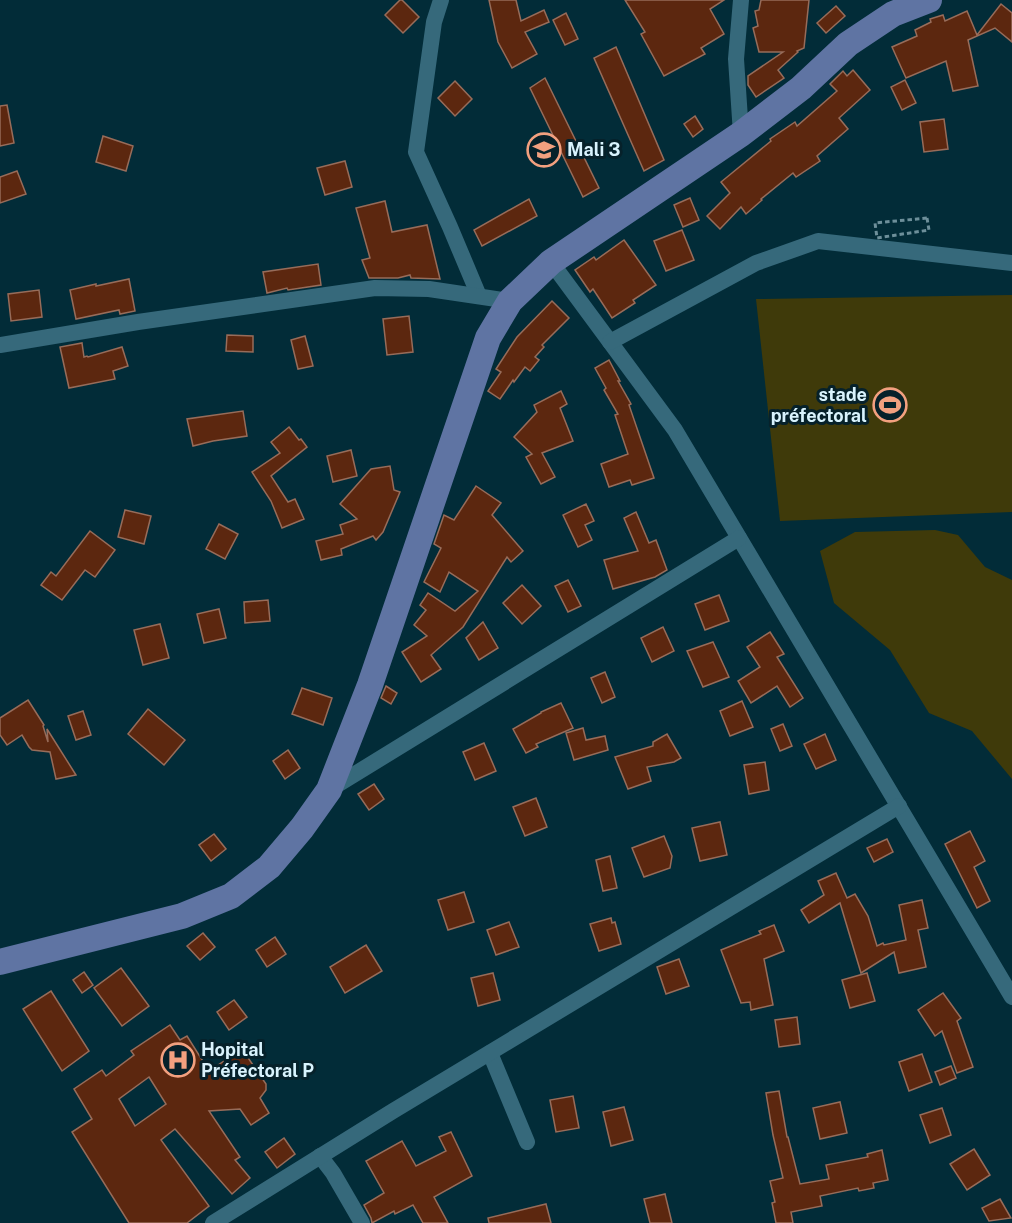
<svg xmlns="http://www.w3.org/2000/svg" width="1012" height="1223" viewBox="0 0 1012 1223" font-family="'Public Sans',sans-serif">
<style>
.green{fill:#3f3a0a}
.building{fill:#5c270f;stroke:#976c5a;stroke-width:1.5;fill-rule:evenodd}
.lines{fill:none;stroke-linecap:round;stroke-linejoin:round}
.path{stroke:#6d8f9a;stroke-width:3;stroke-dasharray:4.5 3;stroke-linecap:butt}
.street{stroke:#36697b;stroke-width:16}
.primary{stroke:#5f74a3;stroke-width:26}
.labels{text-anchor:middle;stroke-width:6;stroke-linejoin:round;paint-order:stroke}
.poi-label{font-size:18px;font-weight:bold;fill:#d9f3fd;stroke:#06212a;text-anchor:start}
</style>
<rect width="100%" height="100%" fill="#022c38"/>
<g class="green">
<polygon points="1012,295 1012,512 780,521 756,299"/>
<polygon points="935,530 958,535 985,567 1012,580 1012,779 972,731 929,713 890,650 834,603 820,551 855,532"/>
</g>
<g class="building">
<polygon points="400,0 402,0 419,17 403,33 385,15"/>
<polygon points="489,0 516,0 521,21 544,10 549,22 525,32 537,54 512,68 498,42"/>
<polygon points="625,0 724,0 710,9 724,34 701,48 705,54 664,76 641,34 645,32"/>
<polygon points="761,0 809,0 804,48 797,51 798,52 778,70 784,78 756,97 748,85 748,76 783,52 759,52 753,28 758,26 755,11 759,10"/>
<polygon points="1001,4 1012,13 1012,42 995,28 968,40 978,86 953,91 946,61 906,78 892,47 917,36 915,30 931,22 930,19 943,15 945,21 967,11 977,35"/>
<polygon points="836,6 845,16 826,33 817,23"/>
<polygon points="566,13 578,39 565,45 553,20"/>
<polygon points="616,47 664,160 644,171 594,58"/>
<polygon points="853,70 870,90 839,118 848,129 817,156 820,161 796,177 793,173 761,199 762,200 746,214 741,207 720,229 707,216 730,193 721,182 771,141 770,139 795,122 797,126 837,91 830,84 843,71 847,76"/>
<polygon points="545,78 599,188 583,197 530,88"/>
<polygon points="905,80 916,103 902,110 891,87"/>
<polygon points="455,81 472,99 455,116 438,98"/>
<polygon points="7,105 14,143 0,146 0,106"/>
<polygon points="695,116 703,129 693,137 684,124"/>
<polygon points="944,119 948,149 924,152 920,122"/>
<polygon points="103,136 133,146 126,171 96,162"/>
<polygon points="345,161 352,187 325,195 317,168"/>
<polygon points="17,171 26,194 0,203 0,177"/>
<polygon points="690,198 699,220 683,227 674,205"/>
<polygon points="529,199 537,216 482,246 474,230"/>
<polygon points="385,201 392,232 427,225 440,279 411,278 410,275 398,278 369,278 362,260 370,258 356,208"/>
<polygon points="682,230 694,260 666,271 654,241"/>
<polygon points="624,240 656,285 633,300 635,303 612,318 593,289 590,292 575,270 594,257 596,260"/>
<polygon points="318,264 321,285 288,290 287,288 267,293 263,272"/>
<polygon points="129,279 135,311 120,314 119,310 76,319 70,290 96,284 96,286"/>
<polygon points="39,290 42,317 11,321 8,294"/>
<polygon points="552,301 569,318 542,345 544,347 535,357 539,360 530,371 525,367 514,382 513,380 500,399 488,391 501,372 496,369 517,337"/>
<polygon points="409,316 413,352 387,355 383,319"/>
<polygon points="227,335 253,336 253,352 226,351"/>
<polygon points="305,336 313,366 298,369 291,340"/>
<polygon points="82,343 84,357 87,356 88,357 122,347 128,366 113,371 115,379 69,388 60,347"/>
<polygon points="609,360 620,381 618,381 631,404 629,405 654,478 632,485 630,480 609,487 601,464 628,454 615,415 618,414 604,390 606,388 595,368"/>
<polygon points="561,391 567,404 560,408 573,441 542,453 555,477 541,484 526,457 532,454 514,437 537,412 534,405"/>
<polygon points="243,411 247,436 213,441 193,446 187,419"/>
<polygon points="289,427 299,440 301,439 307,447 271,476 288,502 295,499 304,519 282,528 271,501 252,472 280,453 271,442"/>
<polygon points="351,450 357,476 333,482 327,456"/>
<polygon points="390,466 394,490 400,492 383,532 376,540 373,536 341,549 342,555 321,560 316,541 343,534 340,525 357,519 340,504 371,469"/>
<polygon points="476,486 501,503 492,515 523,551 511,562 507,557 463,627 431,655 441,669 421,682 402,652 427,636 414,625 426,610 420,605 428,593 455,611 478,591 449,572 440,592 424,582 441,548 434,544 444,515 454,520"/>
<polygon points="586,504 594,521 585,525 592,540 578,547 563,515"/>
<polygon points="125,510 151,516 144,544 118,537"/>
<polygon points="636,512 649,543 656,540 667,570 655,577 613,589 604,560 638,551 624,518"/>
<polygon points="219,524 238,534 225,559 206,549"/>
<polygon points="90,531 115,550 95,577 85,570 62,600 41,585 51,572 56,576"/>
<polygon points="568,580 581,606 568,612 555,586"/>
<polygon points="522,585 541,606 522,624 503,603"/>
<polygon points="719,595 729,621 705,630 695,604"/>
<polygon points="268,600 270,621 245,623 244,602"/>
<polygon points="219,609 226,638 204,643 197,614"/>
<polygon points="483,622 498,648 479,660 466,638"/>
<polygon points="160,624 169,658 143,665 134,630"/>
<polygon points="663,627 674,651 652,662 641,638"/>
<polygon points="770,632 784,654 777,657 803,698 790,707 777,686 751,703 738,681 760,667 747,647"/>
<polygon points="713,642 729,677 703,687 687,651"/>
<polygon points="605,672 615,697 602,703 591,678"/>
<polygon points="386,686 397,693 391,704 381,698"/>
<polygon points="302,688 332,698 323,725 292,714"/>
<polygon points="28,700 44,725 43,726 48,742 47,729 76,775 56,779 50,752 32,750 29,747 22,735 7,745 0,735 0,718"/>
<polygon points="742,701 753,727 730,736 720,711"/>
<polygon points="561,703 573,728 536,744 538,747 526,753 513,729 541,713 541,712"/>
<polygon points="148,709 185,740 164,765 128,734"/>
<polygon points="83,711 91,735 76,740 68,716"/>
<polygon points="783,724 792,746 780,751 771,729"/>
<polygon points="583,728 586,740 605,736 608,750 574,760 566,733"/>
<polygon points="667,734 681,758 674,762 647,767 651,781 628,789 615,757 653,746 653,742"/>
<polygon points="825,734 836,760 816,769 804,744"/>
<polygon points="484,743 496,771 475,780 463,752"/>
<polygon points="288,750 300,768 285,779 273,761"/>
<polygon points="765,762 769,790 749,794 744,765"/>
<polygon points="374,784 384,799 369,810 358,794"/>
<polygon points="536,798 547,827 525,836 513,807"/>
<polygon points="720,822 727,855 700,861 692,828"/>
<polygon points="970,831 985,861 974,867 990,901 977,908 945,844"/>
<polygon points="214,834 226,849 211,861 199,845"/>
<polygon points="664,836 672,856 670,868 644,877 632,848"/>
<polygon points="887,839 893,852 874,862 867,848"/>
<polygon points="610,856 617,888 603,891 596,860"/>
<polygon points="836,873 847,898 855,894 868,916 877,946 883,943 884,945 906,940 899,905 922,900 928,928 918,930 926,967 899,973 894,952 861,973 840,903 809,923 801,910 824,895 818,881"/>
<polygon points="464,892 474,922 448,930 438,900"/>
<polygon points="611,918 612,923 615,922 621,944 599,951 590,924"/>
<polygon points="509,922 519,947 496,955 487,930"/>
<polygon points="774,925 784,951 764,959 773,1005 751,1010 750,1002 741,1003 721,950 761,934 759,931"/>
<polygon points="203,933 215,947 200,960 187,946"/>
<polygon points="275,937 286,954 267,967 256,950"/>
<polygon points="366,945 382,971 345,993 330,967"/>
<polygon points="679,959 689,986 666,994 657,967"/>
<polygon points="121,968 149,1006 122,1026 94,988"/>
<polygon points="84,972 93,985 82,993 73,980"/>
<polygon points="493,973 500,1000 478,1006 471,978"/>
<polygon points="867,973 875,1001 850,1008 842,980"/>
<polygon points="51,991 89,1051 62,1071 23,1009"/>
<polygon points="943,993 961,1018 957,1021 973,1067 957,1073 942,1031 935,1036 918,1010"/>
<polygon points="234,1000 247,1017 229,1030 217,1012"/>
<polygon points="797,1017 800,1044 779,1047 775,1020"/>
<path d="M170,1025L180,1040L187,1036L209,1071L242,1049L266,1084V1090L260,1098L269,1113L251,1125L240,1109L209,1111L240,1157L235,1160L250,1178L232,1194L175,1129L161,1140L209,1206L187,1223H129L72,1132L92,1119L74,1089L102,1070L106,1076L134,1055L131,1051ZM149,1077L166,1104L135,1126L119,1099Z"/>
<polygon points="922,1054 932,1082 909,1091 899,1062"/>
<polygon points="951,1066 956,1078 940,1085 935,1072"/>
<polygon points="779,1091 787,1137 788,1137 800,1184 829,1179 826,1165 868,1157 867,1154 882,1150 888,1180 873,1183 874,1188 859,1191 858,1188 820,1196 822,1206 791,1212 793,1223 776,1223 772,1203 775,1202 770,1181 783,1178 773,1135 766,1093"/>
<polygon points="573,1096 579,1128 556,1132 550,1100"/>
<polygon points="840,1102 847,1133 820,1139 813,1108"/>
<polygon points="624,1107 633,1140 611,1146 603,1112"/>
<polygon points="942,1108 951,1135 930,1143 920,1115"/>
<polygon points="451,1132 472,1176 434,1197 448,1223 423,1223 413,1205 395,1214 394,1211 372,1223 371,1218 364,1205 384,1193 366,1161 402,1141 416,1166 446,1151 439,1137"/>
<polygon points="284,1138 295,1154 277,1168 265,1152"/>
<polygon points="974,1149 990,1175 967,1190 950,1164"/>
<polygon points="665,1194 672,1223 650,1223 644,1199"/>
<polygon points="1000,1199 1011,1218 989,1221 982,1208"/>
<polygon points="546,1204 551,1223 489,1223 488,1218"/>
</g>
<g class="lines">
<polygon class="path" points="927,218 929,230 877,238 875,223"/>
<g class="street">
<polyline points="441,0 434,22 416,152 450,227 479,296"/>
<polyline points="741,134 736,59 741,0"/>
<polyline points="551,262 675,430 1012,997"/>
<polyline points="610,342 756,263 818,241 1012,263"/>
<polyline points="0,345 138,322 375,288 429,289 510,301"/>
<polyline points="329,790 739,538"/>
<polyline points="490,1053 527,1142"/>
<polyline points="320,1156 333,1173 362,1223"/>
<polyline points="213,1223 393,1111 899,806"/>
</g>
<polyline class="primary" points="0,962 182,916 231,896 269,867 302,828 329,790 370,685 488,338 510,301 551,262 741,134 801,88 848,44 893,14 929,0"/>
</g>
<defs>
<symbol id="school-ring" viewBox="-11 -11 22 22"><circle r="9.5" fill="#06212a" stroke="#f2a07f" stroke-width="1.5"/><path d="M0-5L7-2L0 1L-7-2ZM-4 1L0 2.5L4 1V4Q0 6-4 4Z" fill="#f2a07f"/></symbol>
<symbol id="stadium-ring" viewBox="-11 -11 22 22"><circle r="9.5" fill="#06212a" stroke="#f2a07f" stroke-width="1.5"/><path d="M0-5a6.5 5 0 1 0 0 10a6.5 5 0 1 0 0-10ZM-3.5-1.8h7v3.6h-7Z" fill="#f2a07f"/></symbol>
<symbol id="hospital-ring" viewBox="-11 -11 22 22"><circle r="9.5" fill="#06212a" stroke="#f2a07f" stroke-width="1.5"/><path d="M-5-5h3v3.5h4V-5h3V5h-3V1.5h-4V5h-3Z" fill="#f2a07f"/></symbol>
</defs>
<g fill-rule="evenodd">
<use href="#school-ring" x="525" y="131" width="38" height="38"/>
<use href="#stadium-ring" x="871" y="386" width="38" height="38"/>
<use href="#hospital-ring" x="159" y="1041" width="38" height="38"/>
</g>
<g class="labels">
<g class="poi-label">
<text x="567" y="156">Mali 3</text>
<text x="867" y="401" text-anchor="end">stade<tspan x="867" dy="21">préfectoral</tspan></text>
<text x="201" y="1056">Hopital<tspan x="201" dy="21">Préfectoral P</tspan></text>
</g>
</g>
</svg>
